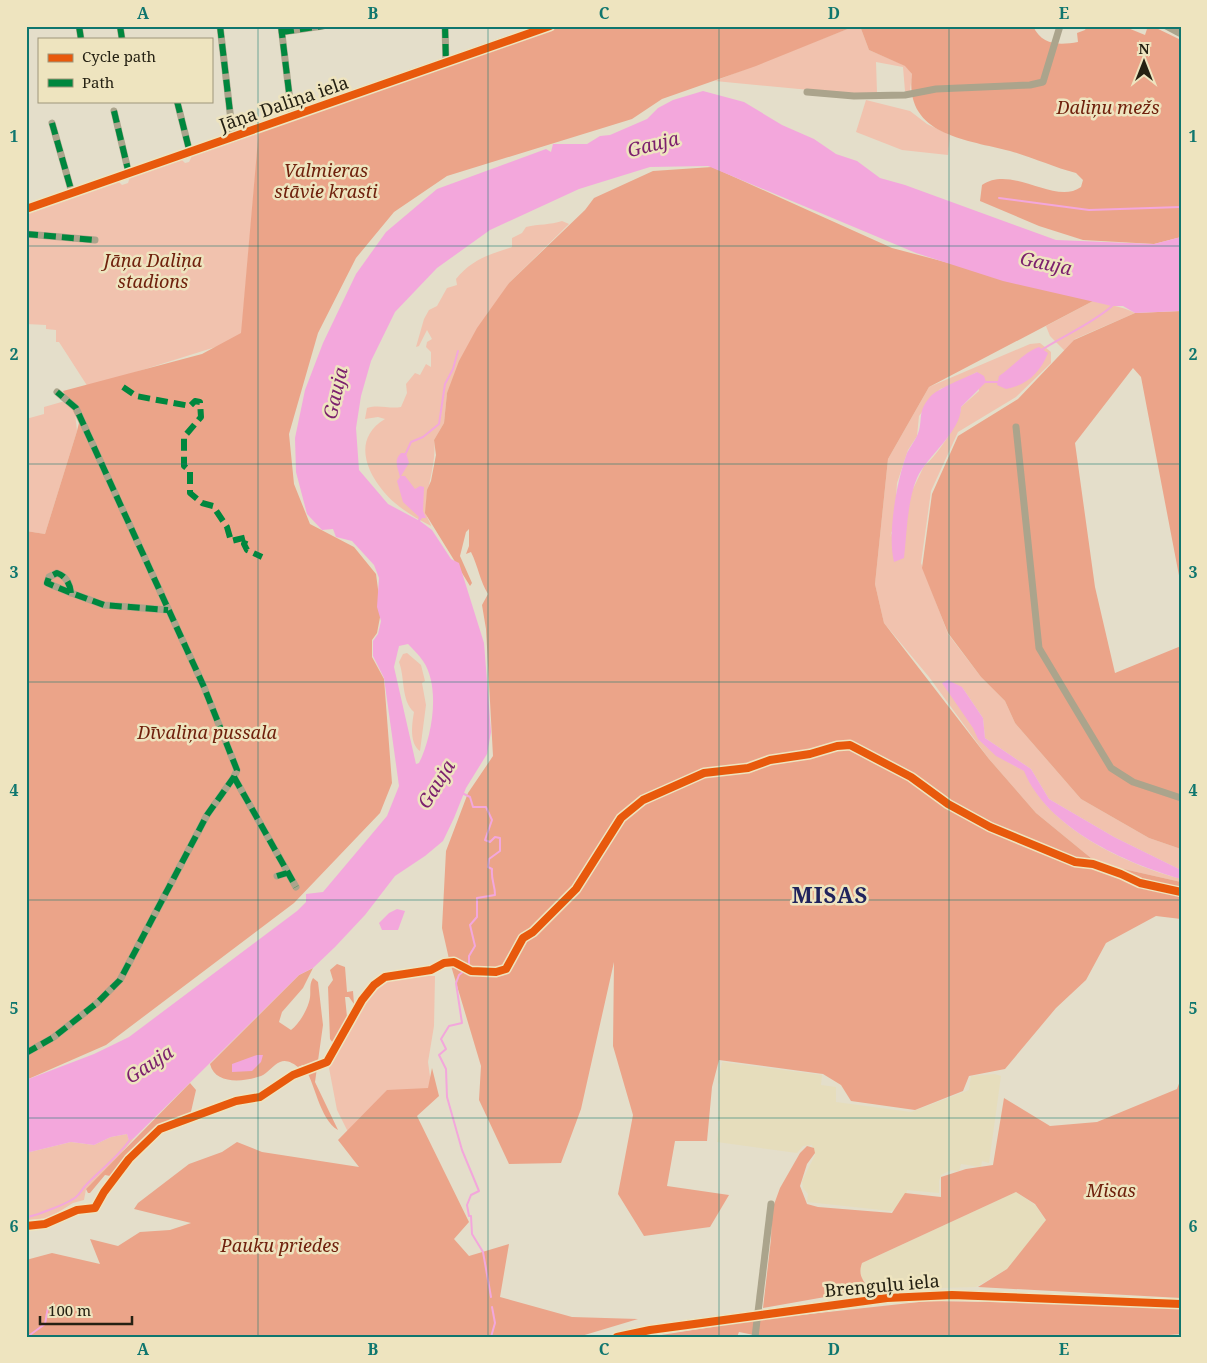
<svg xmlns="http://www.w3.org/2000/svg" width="1207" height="1363" viewBox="0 0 1207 1363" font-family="'Noto Serif',serif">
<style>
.built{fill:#e6ddbc}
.green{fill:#f1c2ae;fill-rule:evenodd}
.forest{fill:#eba489}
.water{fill:#f3a7dc;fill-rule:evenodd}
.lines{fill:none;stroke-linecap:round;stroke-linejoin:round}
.stream{stroke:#f3a7dc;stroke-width:2}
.street{stroke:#aba48c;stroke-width:7}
.secondary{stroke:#aba58e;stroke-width:10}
.quiet{stroke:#00873e;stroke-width:6;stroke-dasharray:12 6;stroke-linecap:butt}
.cycleway-casing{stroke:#eee4bf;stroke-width:11}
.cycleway{stroke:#e8590c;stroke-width:8}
.grid{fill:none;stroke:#0f766e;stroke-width:1;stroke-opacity:0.55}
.labels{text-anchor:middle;stroke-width:5;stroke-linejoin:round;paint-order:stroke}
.street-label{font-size:18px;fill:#252113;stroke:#eee4bf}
.park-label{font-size:18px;font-style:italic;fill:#6f210d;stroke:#eee4bf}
.water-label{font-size:19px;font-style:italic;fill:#7c206d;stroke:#eee4bf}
.district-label{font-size:22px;font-weight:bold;letter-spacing:1px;fill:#20245d;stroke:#eee4bf}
.neatline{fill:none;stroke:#0f766e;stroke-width:2}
.grid-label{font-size:16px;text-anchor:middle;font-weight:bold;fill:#0f766e}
</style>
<rect width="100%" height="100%" fill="#e4deca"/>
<g class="built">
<polygon points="722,1062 822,1075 821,1085 836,1087 836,1102 911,1112 969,1090 971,1076 995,1074 1001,1076 989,1163 982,1161 981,1167 961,1164 959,1171 951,1170 941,1175 939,1181 939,1193 907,1190 905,1204 891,1211 807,1202 808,1194 803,1188 802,1181 815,1155 812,1145 803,1146 797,1153 717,1142 720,1121 718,1121 720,1084 718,1083"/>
<polygon points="1016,1192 1035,1205 1046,1221 1007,1269 976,1287 873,1290 862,1279 860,1270 862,1263"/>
</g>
<g class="green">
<polygon points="855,26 860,26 869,50 906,66 912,74 910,91 905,91 903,67 876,62 877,93 852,94 715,81"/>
<polygon points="866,100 910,111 927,124 950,135 948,155 902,150 856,132"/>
<polygon points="259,132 241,339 88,387 59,342 56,342 56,330 46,329 46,325 26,324 26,213 118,181 122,185 128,183 130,177 181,159 185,163 189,162 193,154"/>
<path d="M562,221L569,224L509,283L447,393L444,423L434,440C437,465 426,485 426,510C425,516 431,523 431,526C418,519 405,512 395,503C370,481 348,441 385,419L378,417L365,419L367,408C379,404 388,409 401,407L407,393L406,384L415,373L420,375L426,364L431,367V352L426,347L427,342L432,339L427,330L419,346L416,347L424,319L429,310L437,306L447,288L457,285L456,279C471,260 490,254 512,247V238L522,233L526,227C539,224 550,225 562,221Z"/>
<path d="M1093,301C1108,305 1122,306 1135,313L1075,339L1065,351L1050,336L1046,326Z"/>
<path d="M1040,343L1051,352V363L1016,397L958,432L931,491L921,563L948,634L981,677L1005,701L1015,723L1081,799L1149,838L1181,849V870L1114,837L1049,799L1031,769L985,738L983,718L962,687C976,738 975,746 1025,771C1047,828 1125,864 1181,879V882L1097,863L1036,813L989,759L929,677L884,623L875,584L888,459L929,387L1030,344ZM977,372L979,391L961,407C961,421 936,457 924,466L890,537L894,525L897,483L908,450L917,436L919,416L940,389L954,384Z"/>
<polygon points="65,401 75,413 77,431 45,534 26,531 26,419 44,414 44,407"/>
<path d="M407,653L421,665L425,681L422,683L426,705L420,751C409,743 412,724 414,712C401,701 405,677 399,662L403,654Z"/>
<polygon points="418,976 435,976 434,1026 428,1062 432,1091 348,1132 337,1110 329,1068 369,996 391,979"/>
<polygon points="127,1134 129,1140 134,1138 119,1156 86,1189 84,1200 73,1203 49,1218 26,1220 26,1153 71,1142 94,1145 111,1137"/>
</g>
<g class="forest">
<polygon points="550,26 855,26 756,66 662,99 632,119 447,176 394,212 356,258 318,333 289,434 294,484 310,524 354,547 376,574 381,612 377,633 372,640 372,657 384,679 392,783 380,813 294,903 106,1045 26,1080 26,531 45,534 77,431 79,423 63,391 202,354 241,333 259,128"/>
<path d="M860,26L933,28L1033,26C1042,46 1060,45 1078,42L1077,33L1085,30L1087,26H1123L1145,35L1148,26H1152L1181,40V237L1154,244L1083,240L1039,226L980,201L982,185C1012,164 1055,206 1081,187L1083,180L1076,173C1053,167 1032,157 1010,151C965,139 904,135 912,74L905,66L869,50Z"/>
<path d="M712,167L892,248L1093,301L929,387L888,459L875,584L884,623L989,759L1036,813L1097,863L1181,882V919L1156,916L1106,943L1086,980L1056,1008L1005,1069L969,1076L963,1091L915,1110L851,1101L841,1085L823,1074L719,1060L712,1087L707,1141H675L667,1186L729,1195L710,1227L644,1236L618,1194L633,1115L613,1046L614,962L581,1109L561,1163L509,1164L479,1100L481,1066L449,959L442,928L446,851L468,793L493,756L486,629L482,605L488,594C480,581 478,566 471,552L466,554L469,546V529L466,532L460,556L472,583L470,586L425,513L427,490L431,481L436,455L434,440L444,423L447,393L459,361L477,328L509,283L585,210L594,198L653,171Z"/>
<polygon points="1181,311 1181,586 1141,377 1133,368 1075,443 1095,587 1115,673 1181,646 1181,849 1149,838 1081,799 1015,723 1005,701 981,677 948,633 922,568 932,494 958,436 1018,399 1074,340 1135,313"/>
<polygon points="337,964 345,967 347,992 353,991 354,1004 349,997 345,997 347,1017 333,1043 330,1039 328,987 333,980 330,970"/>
<path d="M313,968L303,988L282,1012L279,1022L291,1030C299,1024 306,1012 309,1002C312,993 308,986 313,978L318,982L323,1025L315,1082L338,1130C319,1119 315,1081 303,1065L298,1067C293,1063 286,1059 280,1062C273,1065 268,1073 261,1076C244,1082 215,1085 210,1064L299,975Z"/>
<polygon points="432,1068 439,1096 417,1116 469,1222 454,1239 469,1256 509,1244 500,1297 572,1317 638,1319 578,1337 26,1337 26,1260 52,1253 100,1264 90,1239 118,1246 140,1232 170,1230 191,1223 134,1209 138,1203 189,1164 222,1152 237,1142 262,1152 359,1167 338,1140 387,1090 428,1088"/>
<path d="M1181,1078V1298L978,1287L1007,1269L1046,1220L1035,1204L1016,1192L862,1263C858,1274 862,1280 870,1289L763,1308L771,1239L772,1210L780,1188L800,1153L807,1146L814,1148L815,1153L807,1164L800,1186L807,1204L818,1207L892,1213L905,1193L941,1197V1177L966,1169L993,1165L1004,1098L1050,1126L1097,1122L1177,1089Z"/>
<polygon points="190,1083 196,1090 190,1116 161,1125 110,1176 105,1175 90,1193 88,1193 86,1189"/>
<polygon points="928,1301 1181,1305 1181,1334 1145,1337 764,1337 739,1332 737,1337 655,1336 756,1320"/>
</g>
<g class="water">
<path d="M703,91L744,102L782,125L814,139L836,154L857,161L880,178L905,185L1056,240L1154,244L1181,237V311L1135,313L1123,306H1112L1003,281L916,253L708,166L650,167L579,189L490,230L437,268L395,312L371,361L361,396L356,428L359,470L388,504L418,520L419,517L403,502L397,481L400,477C398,468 393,461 401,453H406L409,463L401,476H405L415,489L420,486L424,487L423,511L426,518H422L420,521L432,530L451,559L459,563L484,643L491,732L487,754L466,788L454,818L443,841L425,856L395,876L365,915L335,947L313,968L299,975L134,1138L129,1141L127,1134L111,1137L94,1145L71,1142L26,1153V1080L94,1054L129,1037L297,911L306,902V894L323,892L387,816L399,786L384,678L373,656V641L378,634L381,621L377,607L379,578L374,565L352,541L336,537L333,529L322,530L307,514L296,472L295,438L305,390L323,343L356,274L386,232L437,189L546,149L551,152L553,144H587L600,136L610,135L647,119L658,108L673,100ZM408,644C413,649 419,655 423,661C441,687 432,737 419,763L416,764L394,667L399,646Z"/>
<path d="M1039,347L1048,353C1040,373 1027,385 1006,389L997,385L999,376C1013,367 1024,352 1039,347Z"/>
<path d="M977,372L984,376L986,382L961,407C961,432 927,456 917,478C907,502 907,532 904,558L894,562C887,534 897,480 907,453C910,447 914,442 917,436C924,421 916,413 930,397C938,388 965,378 977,372Z"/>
<path d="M948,680L962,687L983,718L985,738L1031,769L1049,799L1114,837L1181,870V879C1125,863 1047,828 1024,771L996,756L978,739L973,728L942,683Z"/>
<polygon points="397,909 405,911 398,930 382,930 379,923 389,913"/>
<polygon points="257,1055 263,1055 261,1062 252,1071 232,1072 232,1064"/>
</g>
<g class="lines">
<g class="stream">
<polyline points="999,198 1089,210 1181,207"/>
<path d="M1043,349C1065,335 1093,323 1112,306"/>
<polyline points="986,382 998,382"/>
<polyline points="406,453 411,442 423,437 439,424 445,384 453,369 458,351"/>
<path d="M462,793L470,797L473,807H486L492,820L485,840L490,842L495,837L500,838V851L489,859L488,867L492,869C491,881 495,884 495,895L477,898V917L470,925L475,946L469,956V967L459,975L456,983L462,1023L449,1026L441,1039L446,1049L439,1055L446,1069L447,1097L462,1150L479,1191L471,1195L467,1205L469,1216H471L472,1234L483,1252L491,1297"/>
<path d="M26,1217C33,1217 69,1203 76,1197C80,1194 82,1189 86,1185C100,1170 117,1158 129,1141"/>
<polyline points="27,1337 45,1324 48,1307"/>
<polyline points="491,1337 495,1323 492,1307"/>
</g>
<g class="street">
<polyline points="79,26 81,39"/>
<polyline points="120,26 122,39"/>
<polyline points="220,26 233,138"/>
<polyline points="281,26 292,117"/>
<polyline points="445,26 446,64"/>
<polyline points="1166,26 1181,34"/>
<polyline points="282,32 323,26"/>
<polyline points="807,92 854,96 905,95 936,89 1030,85 1043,82 1060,26"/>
<polyline points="177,101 190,153"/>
<polyline points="114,111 129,174"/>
<polyline points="52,123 72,193"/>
<polyline points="26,234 95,240"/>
<polyline points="1016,427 1039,648 1111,768 1133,782 1181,798"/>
<path d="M71,593C70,584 66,576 57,573L49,577L47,583L71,593L74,594L104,605L168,610"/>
<polyline points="234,777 296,887"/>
<polyline points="277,876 287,873"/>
<polyline points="26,1053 54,1037 97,1003 120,980 207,815 234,777 237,770 204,687 76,408 57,392"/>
<polyline points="755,1337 771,1204"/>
</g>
<g class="secondary">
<polyline points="26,209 550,26"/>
<polyline points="617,1337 650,1330 887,1298 952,1295 1181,1304"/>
</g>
<g class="quiet">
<polyline points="79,26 81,39"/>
<polyline points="120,26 122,39"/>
<polyline points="220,26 233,138"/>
<polyline points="281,26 292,117"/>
<polyline points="445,26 446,64"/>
<polyline points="282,32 323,26"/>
<polyline points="177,101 190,153"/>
<polyline points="114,111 129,174"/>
<polyline points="52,123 72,193"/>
<polyline points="26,234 95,240"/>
<polyline points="123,387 136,396 190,406 195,401 200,402 201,417 184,437 184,466 190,471 190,493 202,503 213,506 227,527 231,541 247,537 244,544 247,550 262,557"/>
<path d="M71,593C70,584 66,576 57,573L49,577L47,583L71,593L74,594L104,605L168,610"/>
<polyline points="234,777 296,887"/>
<polyline points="277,876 287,873"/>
<polyline points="26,1053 54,1037 97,1003 120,980 207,815 234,777 237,770 204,687 76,408 57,392"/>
</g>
<defs>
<g id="cycleway">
<polyline points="26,209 550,26"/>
<polyline points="26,1226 45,1224 77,1210 95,1208 104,1192 129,1159 160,1129 236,1101 260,1097 293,1075 327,1062 362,1000 374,985 385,977 431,970 444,963 454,962 471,971 496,972 506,969 523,938 533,932 576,889 621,818 643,800 704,773 748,768 770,760 810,754 837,746 850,745 911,777 948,804 990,827 1075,862 1093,864 1121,874 1140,883 1181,892"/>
<polyline points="617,1337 650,1330 887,1298 952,1295 1181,1304"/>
</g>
</defs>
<use href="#cycleway" class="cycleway-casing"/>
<use href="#cycleway" class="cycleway"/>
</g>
<path class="grid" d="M258,26V1337M488,26V1337M719,26V1337M949,26V1337M26,246H1181M26,464H1181M26,682H1181M26,900H1181M26,1118H1181"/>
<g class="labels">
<g class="street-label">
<text transform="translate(284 104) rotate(-19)" y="6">Jāņa Daliņa iela</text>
<text transform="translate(882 1286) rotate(-5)" y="6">Brenguļu iela</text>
</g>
<g class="park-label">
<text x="1108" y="114">Daliņu mežs</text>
<text x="326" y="177">Valmieras<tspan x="326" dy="21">stāvie krasti</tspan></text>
<text x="153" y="267">Jāņa Daliņa<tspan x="153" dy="21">stadions</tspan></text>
<text x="207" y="739">Dīvaliņa pussala</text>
<text x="1111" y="1197">Misas</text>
<text x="280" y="1252">Pauku priedes</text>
</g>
<g class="water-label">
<text transform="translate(653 144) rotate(-14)" y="7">Gauja</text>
<text transform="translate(1046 263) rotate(12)" y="7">Gauja</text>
<text transform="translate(335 393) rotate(-77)" y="7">Gauja</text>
<text transform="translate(436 784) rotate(-58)" y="7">Gauja</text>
<text transform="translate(149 1064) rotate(-33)" y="7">Gauja</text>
</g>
<g class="district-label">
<text x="830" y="903">MISAS</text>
</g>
</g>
<rect width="1207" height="1363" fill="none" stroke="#eee4bf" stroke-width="55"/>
<rect x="38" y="38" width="175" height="65" fill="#eee4bf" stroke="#9e967a"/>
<rect x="48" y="54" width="25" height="8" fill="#e8590c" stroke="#9e967a"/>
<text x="82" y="62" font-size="15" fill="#252113">Cycle path</text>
<rect x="48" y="79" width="25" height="8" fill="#00873e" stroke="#9e967a"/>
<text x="82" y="88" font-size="15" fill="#252113">Path</text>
<g transform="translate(1144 62)" stroke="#eee4bf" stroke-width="4" paint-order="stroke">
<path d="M0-4L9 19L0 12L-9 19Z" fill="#252113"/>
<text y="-8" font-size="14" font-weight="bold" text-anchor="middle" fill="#252113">N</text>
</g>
<path d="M40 1316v8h92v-8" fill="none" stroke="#252113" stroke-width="2.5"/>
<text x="48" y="1316" font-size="15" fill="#252113" stroke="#eee4bf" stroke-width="4" paint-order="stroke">100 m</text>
<rect x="28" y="28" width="1152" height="1308" class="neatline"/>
<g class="grid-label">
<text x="143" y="19">A</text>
<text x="373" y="19">B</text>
<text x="604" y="19">C</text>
<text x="834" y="19">D</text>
<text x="1064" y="19">E</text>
<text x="14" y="142">1</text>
<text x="1193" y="142">1</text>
<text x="14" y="360">2</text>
<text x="1193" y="360">2</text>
<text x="14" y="578">3</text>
<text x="1193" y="578">3</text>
<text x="14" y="796">4</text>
<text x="1193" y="796">4</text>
<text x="14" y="1014">5</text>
<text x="1193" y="1014">5</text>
<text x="14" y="1232">6</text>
<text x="1193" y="1232">6</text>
<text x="143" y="1355">A</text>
<text x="373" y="1355">B</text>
<text x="604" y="1355">C</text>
<text x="834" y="1355">D</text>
<text x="1064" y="1355">E</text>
</g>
</svg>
